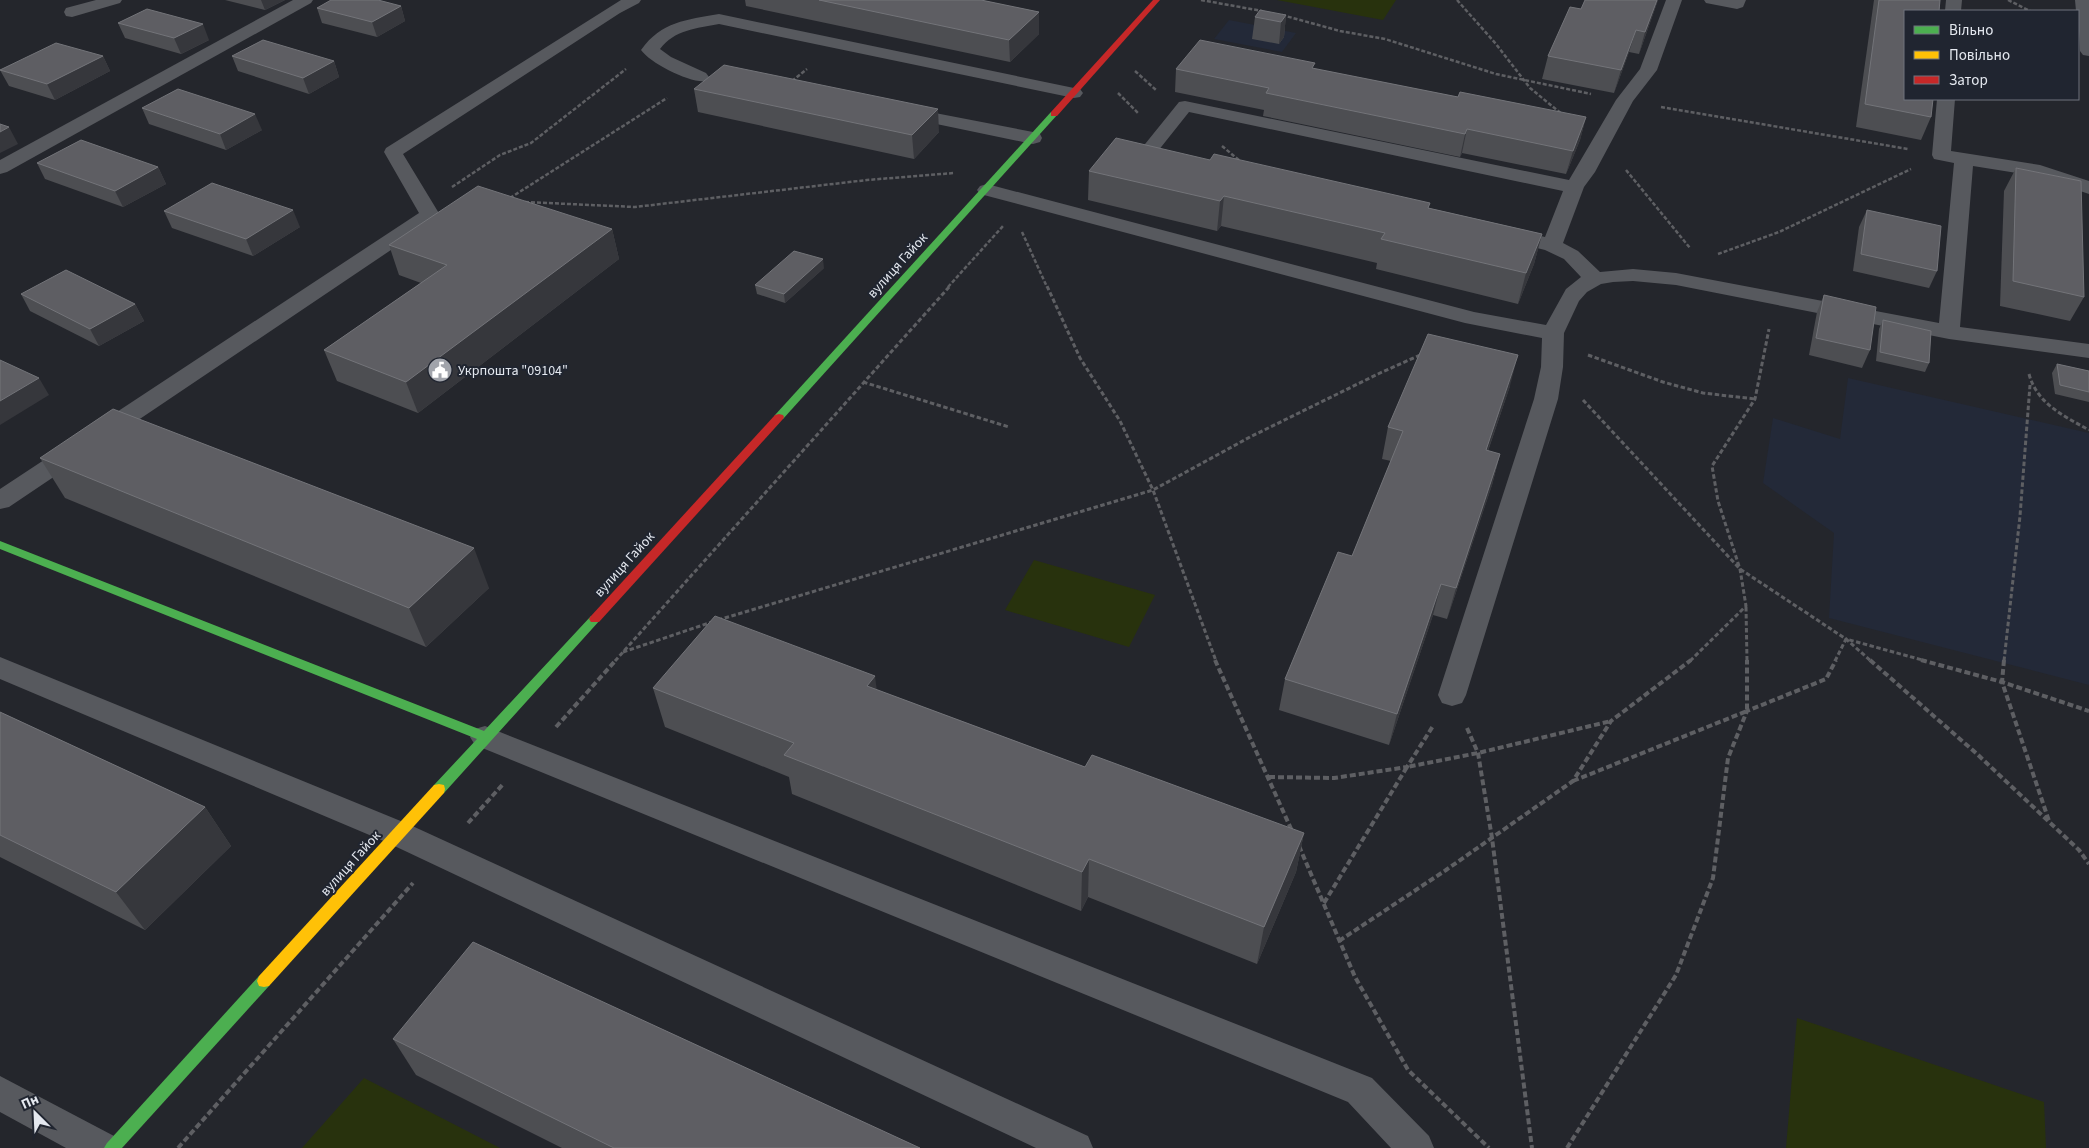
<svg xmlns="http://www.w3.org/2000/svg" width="2089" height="1148" viewBox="0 0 2089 1148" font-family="'Source Sans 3',sans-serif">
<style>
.built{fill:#232938}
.green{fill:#28320d}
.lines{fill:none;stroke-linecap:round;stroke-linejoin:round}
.path-far2{stroke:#5e5f63;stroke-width:2.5;stroke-dasharray:4 2;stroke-linecap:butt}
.path-far1{stroke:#5e5f63;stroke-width:3;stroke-dasharray:4.5 2.5;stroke-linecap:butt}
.path{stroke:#5e5f63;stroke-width:4;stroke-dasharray:6 3;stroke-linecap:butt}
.lane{fill:#57595e;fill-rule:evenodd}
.fast{fill:#4caf50;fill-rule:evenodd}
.slow{fill:#ffc107;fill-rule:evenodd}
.jam{fill:#c62828;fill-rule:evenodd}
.wall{fill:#4d4e52}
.shaded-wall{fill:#36373c}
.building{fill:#5e5e63;stroke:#737479}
.labels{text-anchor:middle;stroke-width:4;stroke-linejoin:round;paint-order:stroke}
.street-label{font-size:14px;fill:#e4e8ef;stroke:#202530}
.poi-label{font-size:14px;fill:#e4e8ef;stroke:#202530;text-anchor:start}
</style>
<rect width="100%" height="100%" fill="#24262c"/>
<g class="built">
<polygon points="1229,20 1296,33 1282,52 1214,39"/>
<polygon points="1848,378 2089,433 2089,685 1829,618 1834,533 1763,483 1773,418 1840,439"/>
</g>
<g class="green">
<polygon points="1277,0 1396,0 1383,20"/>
<polygon points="1034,560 1155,595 1129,647 1005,610"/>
<polygon points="1797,1018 2044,1102 2046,1148 1786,1148"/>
<polygon points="364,1078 500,1148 302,1148"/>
</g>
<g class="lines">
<g class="path-far2">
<polyline points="1201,0 1262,11"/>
<polyline points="1457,0 1496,44 1530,88 1563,115"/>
<polyline points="2008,0 2030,11"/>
<polyline points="1282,15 1340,31 1385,39 1496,74 1591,94"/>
<polyline points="1135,71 1156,90"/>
<polyline points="792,81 807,69"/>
<polyline points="1118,93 1138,113"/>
<polyline points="1661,107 1908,149"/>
<polyline points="1222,146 1240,161"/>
<polyline points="1626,170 1690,248"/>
<polyline points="452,187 500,155 531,143 626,69"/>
<polyline points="510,198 667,98"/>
<polyline points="525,202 635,207 867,180 954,173"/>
<polyline points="1022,232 1047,287"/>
<polyline points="1718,254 1779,232 1911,169"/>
<polyline points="948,287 1003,226"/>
</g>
<g class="path-far1">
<polyline points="1047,286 1080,358 1120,421 1153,490 1216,661"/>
<polyline points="1588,355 1663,382 1703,393 1755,399"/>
<path d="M2029,374C2037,404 2064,416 2089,430"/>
<polyline points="863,382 1009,427"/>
<polyline points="1583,400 1740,569 1846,639 1871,661"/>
<polyline points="1746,607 1747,661"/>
<polyline points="718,620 1153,490 1250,437 1378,374 1420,355"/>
<polyline points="623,652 712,622"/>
<polyline points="615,661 950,286"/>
<polyline points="1690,661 1746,606 1740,569 1718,501 1712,466 1755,399 1769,329"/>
<polyline points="1835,661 1846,639 1926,661"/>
<polyline points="2004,661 2020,516 2030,385"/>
</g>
<g class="path">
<polyline points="1215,660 1292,831"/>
<polyline points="1870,660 1977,754 2079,850 2089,864"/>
<polyline points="1921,660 2002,682 2089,711"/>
<polyline points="2004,660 2002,682 2049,821"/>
<polyline points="556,727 616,660"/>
<polyline points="1467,728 1478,753 1492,838 1532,1148"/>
<polyline points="1269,777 1334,778 1407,767 1433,726"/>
<polyline points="1573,781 1747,711 1747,660"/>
<polyline points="468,823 504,783"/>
<polyline points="1299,846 1355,977 1408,1070 1489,1148"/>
<polyline points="1324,903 1407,767 1478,753 1611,721"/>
<polyline points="1339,941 1446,870 1573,781 1611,721 1691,660"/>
<polyline points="178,1148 413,883"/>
<polyline points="1567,1148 1676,975 1713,878 1728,758 1747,711 1826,679 1836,660"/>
</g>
<g class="lane">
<polygon points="96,0 122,0 120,3 72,17 66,16 64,12 66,8"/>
<polygon points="293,0 313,0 311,3 7,172 0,174 0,160"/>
<polygon points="621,0 641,0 639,3 620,13 403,154 440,215 437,219 9,507 0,509 0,489 419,213 384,152 386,148"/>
<path d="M1666,0H1682L1657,70L1633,101L1595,172L1584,187L1563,243L1578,251L1600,272L1633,269L1676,273L1939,323L1954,163L1934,159L1932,155L1937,99H1955L1951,151L2040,165L2089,181V194L2036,176L1973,166L1960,327L2089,344V358L1949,339L1676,285L1633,281L1613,282L1601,284L1587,292L1579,301L1564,333L1563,367L1558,399L1466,695L1462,703L1452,706L1442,703L1438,695L1534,399L1541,367L1542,338L1465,323L980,194L977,190L980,186L987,184L1474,312L1546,325L1566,289L1581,277L1564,259L1545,250L1498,238L1495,234L1498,230L1505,228L1545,237L1563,191L1189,112L1158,151L1178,156L1181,160L1178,164C1166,167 1151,161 1139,158L1137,154L1179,102L1185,101L1569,180L1616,100L1640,69Z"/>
<polygon points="1704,0 1746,0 1743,7 1737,9 1706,3"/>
<polygon points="1946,0 1962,0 1961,11 1945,11"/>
<polygon points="2075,0 2089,0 2089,56 2083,55 2080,51 2078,11 2076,11"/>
<path d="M719,14L1074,88L1080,89L1083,93L1080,97L1074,98L719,24C697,28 674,30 660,49L671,57L706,73L709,77L706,81C691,84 650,63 641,50C662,21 686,20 719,14Z"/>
<polygon points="904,107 1033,132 1040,134 1042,138 1040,142 1033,144 898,116 895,112 898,108"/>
<polygon points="0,657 408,824 1088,1136 1093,1148 1036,1148 386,842 0,679"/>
<polygon points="485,726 1372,1078 1429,1136 1434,1148 1391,1148 1348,1102 475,745 470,737 475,729"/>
<polygon points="0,1076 114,1136 119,1148 66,1148 0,1112"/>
</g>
<g class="fast">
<polygon points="1051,112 1058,114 783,419 775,419 774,417 775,415"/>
<polygon points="0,541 484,731 591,616 599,616 601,619 444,793 439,794 434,793 433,789 434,785 477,739 0,549"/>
<polygon points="264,975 269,976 271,981 269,986 122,1148 104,1148 107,1143 259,976"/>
</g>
<polygon class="slow" points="439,784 444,785 445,789 444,793 269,986 264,987 259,986 257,981 259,976 434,785"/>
<g class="jam">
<polygon points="1153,0 1160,0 1057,116 1051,116 1051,112"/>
<polygon points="779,414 783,415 784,417 783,419 599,622 591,622 589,619 591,616 775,415"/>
</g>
</g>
<g class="wall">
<polygon points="225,0 285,0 265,10"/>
<polygon points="745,0 981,0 1039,12 1039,34 1010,62 746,6"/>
<polygon points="1658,0 1639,54 1629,52 1614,93 1542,79 1548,56 1581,9"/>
<polygon points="1874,0 1940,0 1931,117 1921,140 1856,127"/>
<polygon points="401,6 405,21 377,37 322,23 317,8"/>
<polygon points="1286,15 1284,37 1279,44 1252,39 1255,17"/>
<polygon points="118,23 209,40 181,54 125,38"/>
<polygon points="103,56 110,71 55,100 9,86 0,70"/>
<polygon points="232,56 334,61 339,77 309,94 238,71"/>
<polygon points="1176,69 1315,69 1458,97 1586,117 1580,140 1566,174 1462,153 1460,157 1263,116 1264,110 1175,92"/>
<polygon points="694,89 939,132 914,159 698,112"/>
<polygon points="142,108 262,130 226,150 149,124"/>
<polygon points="37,163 158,167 166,184 123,207 45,179"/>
<polygon points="2016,168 2084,297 2070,321 2000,306 2004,191"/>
<polygon points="1089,171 1429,208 1542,234 1534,264 1518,304 1376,269 1377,263 1221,226 1217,231 1088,200"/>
<polygon points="1867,210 1937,271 1929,288 1853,271 1859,227"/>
<polygon points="164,211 300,227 253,256 172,228"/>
<polygon points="612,229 619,259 418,413 337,381 324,350 421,283 399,275 389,245"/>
<polygon points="824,268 785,303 757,294 755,285"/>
<polygon points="21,294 135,304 144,321 99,346 30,311"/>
<polygon points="1824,295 1870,350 1862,368 1809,355 1817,312"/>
<polygon points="1883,320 1929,363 1925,372 1876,361 1879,329"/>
<polygon points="2057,364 2089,371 2089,402 2055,394 2052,373"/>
<polygon points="1510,386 1488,451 1500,454 1492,485 1447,619 1433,615 1389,745 1279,710 1285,679 1352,556 1391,461 1382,459 1388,427"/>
<polygon points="40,458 489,588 426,647 65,498"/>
<polygon points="653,688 877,690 1085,767 1304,833 1296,872 1257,964 1088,897 1081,911 792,794 789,777 665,727"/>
<polygon points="0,712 205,807 231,846 145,930 0,857"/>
<polygon points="393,1039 920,1148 562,1148 416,1075"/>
</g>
<g class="shaded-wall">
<polygon points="261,0 285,0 265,10"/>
<polygon points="1657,0 1658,0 1639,54 1645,32"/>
<polygon points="401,6 405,21 377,37 372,22"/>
<polygon points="1039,12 1039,34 1010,62 1009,40"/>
<polygon points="1286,15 1284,37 1279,44 1281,22"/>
<polygon points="203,24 209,40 181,54 174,38"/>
<polygon points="1636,30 1629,52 1614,93 1621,70"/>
<polygon points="103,56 110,71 55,100 47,84"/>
<polygon points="334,61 339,77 309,94 303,78"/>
<polygon points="938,109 939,132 914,159 912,135"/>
<polygon points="255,114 262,130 226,150 220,134"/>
<polygon points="1586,117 1580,140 1566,174 1573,151"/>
<polygon points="9,127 18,144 0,153 0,132"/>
<polygon points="1467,129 1462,153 1460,157 1465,134"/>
<polygon points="158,167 166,184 123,207 115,191"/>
<polygon points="1224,196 1221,226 1217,231 1220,201"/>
<polygon points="293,210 300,227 253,256 246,239"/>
<polygon points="612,229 619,259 418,413 406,382"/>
<polygon points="1542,234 1534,264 1518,304 1526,273"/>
<polygon points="823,259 824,268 785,303 784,294"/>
<polygon points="135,304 144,321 99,346 90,329"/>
<polygon points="1518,355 1510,386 1477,482 1486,450"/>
<polygon points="39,378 49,395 0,425 0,401"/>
<polygon points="1500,454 1492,485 1447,619 1456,588"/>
<polygon points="474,548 489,588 426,647 409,608"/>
<polygon points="1441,584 1433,615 1389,745 1397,714"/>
<polygon points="875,676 880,715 867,686"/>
<polygon points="205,807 231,846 145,930 116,892"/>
<polygon points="1304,833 1296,872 1257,964 1264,927"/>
<polygon points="1089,859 1088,897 1081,911 1082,872"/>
</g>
<g class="building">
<polygon points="331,0 378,0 401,6 372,22 317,8"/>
<polygon points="819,0 981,0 1039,12 1009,40"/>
<polygon points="1585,0 1657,0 1645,32 1636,30 1621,70 1548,56 1570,7 1581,9"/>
<polygon points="1879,0 1940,0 1939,11 1905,11 1905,99 1933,99 1931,117 1865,104"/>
<polygon points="147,9 203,24 174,38 118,23"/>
<polygon points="1260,10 1286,15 1281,22 1255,17"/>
<polygon points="263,40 334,61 303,78 232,56"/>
<polygon points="1200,40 1315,63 1312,68 1458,97 1460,92 1586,117 1573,151 1467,129 1465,134 1266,93 1269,88 1176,69"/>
<polygon points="56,43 103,56 47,84 0,70"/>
<polygon points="724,65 938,109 912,135 694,89"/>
<polygon points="178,89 255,114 220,134 142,108"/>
<polygon points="0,124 9,127 0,132"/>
<polygon points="1116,138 1210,160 1214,154 1430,203 1428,208 1542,234 1526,273 1381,239 1385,233 1224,196 1220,201 1089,171"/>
<polygon points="81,140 158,167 115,191 37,163"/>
<polygon points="2016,168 2081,181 2084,297 2013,281"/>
<polygon points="212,183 293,210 246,239 164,211"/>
<polygon points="478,186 612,229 406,382 324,350 447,265 389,245"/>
<polygon points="1867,210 1941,226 1937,271 1861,254"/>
<polygon points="794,251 823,259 784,294 755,285"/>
<polygon points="66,270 135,304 90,329 21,294"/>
<polygon points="1824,295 1876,307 1870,350 1816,338"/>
<polygon points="1883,320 1931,331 1929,363 1880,352"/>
<polygon points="1428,334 1518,355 1486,450 1500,454 1456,588 1441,584 1397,714 1285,679 1338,552 1352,556 1403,431 1388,427"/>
<polygon points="0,360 39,378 0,401"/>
<polygon points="2057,364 2089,371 2089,392 2060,385"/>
<polygon points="113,409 474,548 409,608 40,458"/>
<polygon points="715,616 875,676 867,686 1085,767 1092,755 1304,833 1264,927 1089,859 1082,872 784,755 794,743 653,688"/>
<polygon points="0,712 205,807 116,892 0,835"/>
<polygon points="473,942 920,1148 614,1148 393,1039"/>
</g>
<defs>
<symbol id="civic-disc" viewBox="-11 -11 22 22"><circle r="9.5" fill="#a1a4ab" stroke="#202530"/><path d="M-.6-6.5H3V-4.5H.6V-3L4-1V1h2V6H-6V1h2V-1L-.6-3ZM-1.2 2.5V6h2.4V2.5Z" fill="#fff"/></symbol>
</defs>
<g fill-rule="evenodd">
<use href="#civic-disc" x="426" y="356" width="28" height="28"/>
</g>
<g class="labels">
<g class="street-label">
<text transform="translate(897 265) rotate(-48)" y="5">вулиця Гайок</text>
<text transform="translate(624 564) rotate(-48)" y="5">вулиця Гайок</text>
<text transform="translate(350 863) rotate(-48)" y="5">вулиця Гайок</text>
</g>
<g class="poi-label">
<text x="458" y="375">Укрпошта "09104"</text>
</g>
</g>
<rect x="1904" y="10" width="175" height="90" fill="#202530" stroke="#6e737c"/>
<rect x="1914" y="26" width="25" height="8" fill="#4caf50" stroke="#6e737c"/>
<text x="1949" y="35" font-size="15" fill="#e4e8ef">Вільно</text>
<rect x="1914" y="51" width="25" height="8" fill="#ffc107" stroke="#6e737c"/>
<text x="1949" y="60" font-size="15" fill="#e4e8ef">Повільно</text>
<rect x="1914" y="76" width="25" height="8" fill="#c62828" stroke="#6e737c"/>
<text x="1949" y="85" font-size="15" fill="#e4e8ef">Затор</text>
<g transform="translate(35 1113) rotate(336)" stroke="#202530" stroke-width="4" paint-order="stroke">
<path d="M0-4L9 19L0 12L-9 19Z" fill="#e4e8ef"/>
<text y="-8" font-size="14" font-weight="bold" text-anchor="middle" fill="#e4e8ef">Пн</text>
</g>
</svg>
